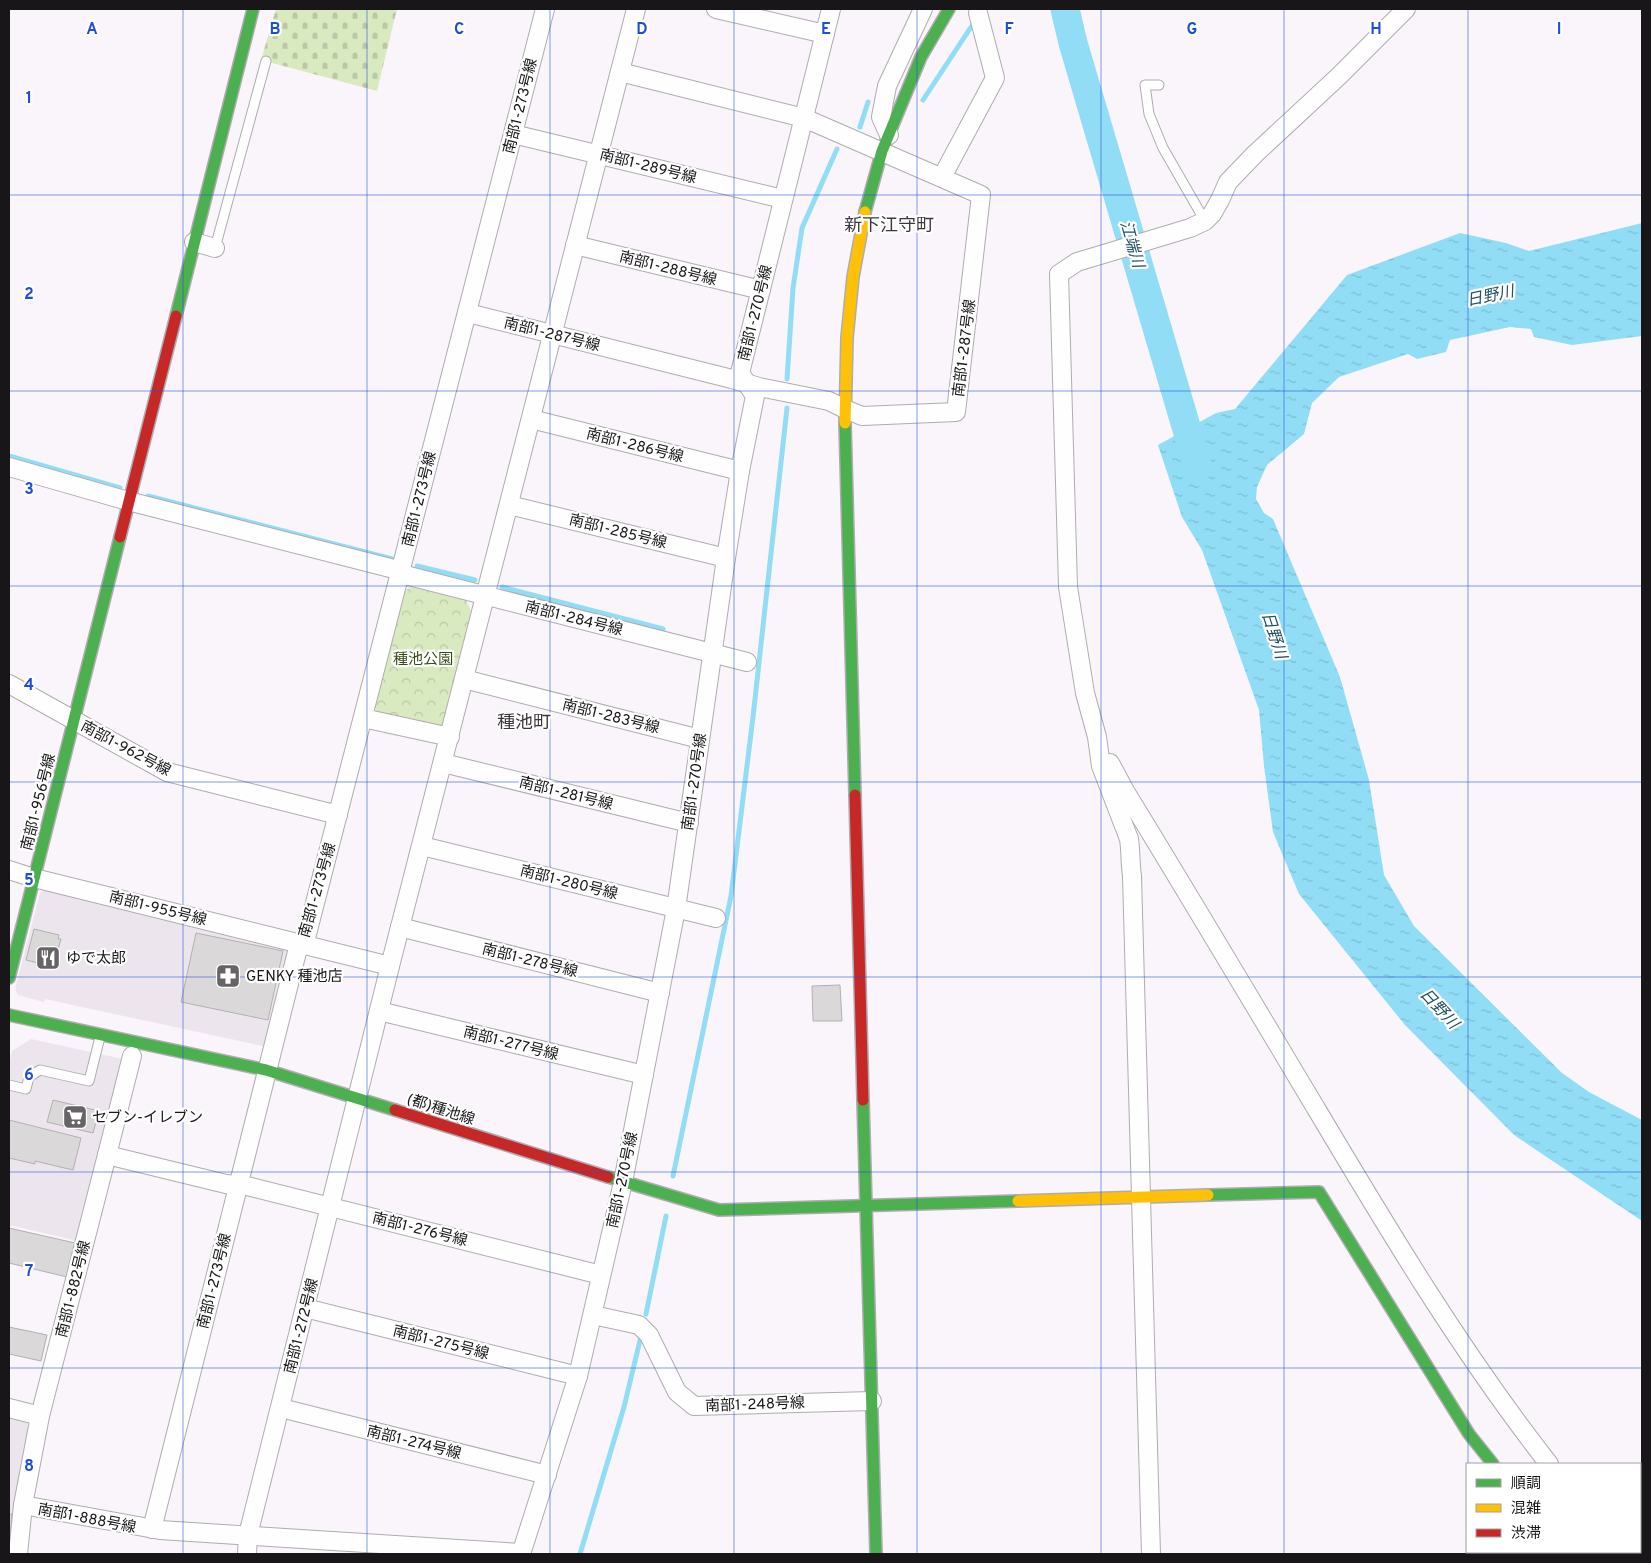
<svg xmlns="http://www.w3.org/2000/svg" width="1651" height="1563" viewBox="0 0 1651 1563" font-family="Overpass,'Noto Sans JP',sans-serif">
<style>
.built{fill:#ede5ee}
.cemetery{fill:url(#cemetery-stones)}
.park{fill:url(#park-crowns)}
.water{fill:url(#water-ripples)}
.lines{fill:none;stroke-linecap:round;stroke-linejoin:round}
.stream{stroke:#91ddf6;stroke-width:5}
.river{stroke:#91ddf6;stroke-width:29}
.building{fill:#dbd8da;stroke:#b3b0b1}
.lane-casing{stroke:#afacb0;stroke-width:11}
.street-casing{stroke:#afacb0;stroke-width:20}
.fast-casing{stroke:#afacb0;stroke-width:14}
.slow-casing{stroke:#afacb0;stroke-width:14}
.jam-casing{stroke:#afacb0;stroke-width:14}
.lane{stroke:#fefefe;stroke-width:9}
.street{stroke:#fefefe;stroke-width:18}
.fast{stroke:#4caf50;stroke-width:11}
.slow{stroke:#ffc107;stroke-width:11}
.jam{stroke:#c62828;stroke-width:11}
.grid{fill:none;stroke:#1d4ed8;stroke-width:1;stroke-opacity:0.55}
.labels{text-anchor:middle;stroke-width:4.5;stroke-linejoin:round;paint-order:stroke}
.street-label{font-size:15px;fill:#181618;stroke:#fff}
.park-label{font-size:15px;fill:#394e17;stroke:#fff}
.poi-label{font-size:15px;fill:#181618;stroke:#fff;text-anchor:start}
.water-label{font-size:16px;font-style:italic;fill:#21505f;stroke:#fff}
.quarter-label{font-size:18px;fill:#3d383d;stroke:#fff}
.grid-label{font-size:16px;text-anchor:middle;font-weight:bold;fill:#1d4ed8;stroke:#fff;stroke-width:4.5;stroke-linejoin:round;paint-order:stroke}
</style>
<defs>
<pattern id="cemetery-stones" width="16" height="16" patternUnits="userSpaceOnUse" patternTransform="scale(1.25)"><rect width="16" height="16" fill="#d9eac1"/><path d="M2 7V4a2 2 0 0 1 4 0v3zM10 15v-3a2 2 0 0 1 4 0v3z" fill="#bac8a5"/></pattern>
<pattern id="park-crowns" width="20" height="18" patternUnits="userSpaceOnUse" patternTransform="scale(1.25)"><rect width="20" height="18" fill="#d9eac1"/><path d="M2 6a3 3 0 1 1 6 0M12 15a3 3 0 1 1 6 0" fill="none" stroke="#bac8a5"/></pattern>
<pattern id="water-ripples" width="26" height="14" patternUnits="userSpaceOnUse" patternTransform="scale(1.25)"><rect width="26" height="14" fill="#91ddf6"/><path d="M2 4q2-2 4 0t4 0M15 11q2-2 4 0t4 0" fill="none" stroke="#7cbdd2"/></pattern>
</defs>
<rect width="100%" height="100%" fill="#f9f5fa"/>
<g class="built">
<polygon points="47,888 292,948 267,1047 45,999 44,1002 18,995 15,989 40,893"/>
<polygon points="31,1039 123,1059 78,1241 9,1225 9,1064 12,1051"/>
<polygon points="9,1418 26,1422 30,1428 11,1554 9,1554"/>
</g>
<polygon class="cemetery" points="276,9 397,9 377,91 261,60"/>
<polygon class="park" points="411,587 466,600 471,611 444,724 434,729 379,716 375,707 403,592"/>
<polygon class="water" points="1642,223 1642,336 1572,345 1534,337 1531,329 1510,327 1450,340 1446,352 1417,359 1408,354 1339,377 1312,403 1304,434 1267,465 1257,487 1256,499 1264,513 1273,519 1340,677 1369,780 1384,875 1414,926 1562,1073 1589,1092 1642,1120 1642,1221 1514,1135 1405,1025 1299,894 1273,832 1264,766 1259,710 1202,550 1182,517 1158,445 1216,413 1235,409 1347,275 1460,233 1506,243 1529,251"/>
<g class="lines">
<g class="stream">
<polyline points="923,100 973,24"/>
<polyline points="860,127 868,102"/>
<polyline points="787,379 793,288 802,228 837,149"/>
<polyline points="9,456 120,488"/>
<polyline points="148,496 396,560"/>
<polyline points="417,566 475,580"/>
<polyline points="502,587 663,629"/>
<polyline points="673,1176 731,896 753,717 787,408"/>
<polyline points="646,1314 666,1216"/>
<polyline points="580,1554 624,1407 642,1332"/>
</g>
<polyline class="river" points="1065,9 1073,43 1198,467"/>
</g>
<g class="building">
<polygon points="34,929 59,935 58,939 61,939 57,953 55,952 51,966 26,960"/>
<polygon points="196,933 283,951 268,1020 181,1002"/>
<polygon points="840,985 842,1021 813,1021 812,986"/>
<polygon points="53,1100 99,1111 93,1133 47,1122"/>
<polygon points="9,1120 81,1138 73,1170 35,1161 35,1164 9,1158"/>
<polygon points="9,1228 75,1243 67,1277 9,1263"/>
<polygon points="9,1327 47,1335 41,1361 9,1354"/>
<polygon points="9,1514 12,1514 9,1554"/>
</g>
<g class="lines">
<defs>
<g id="lane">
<polyline points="1159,85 1145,85 1149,114 1163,148 1205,221"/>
<polyline points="215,248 266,61"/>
<polyline points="9,1085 26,1089 29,1077 40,1070 89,1081 100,1037"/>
</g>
<g id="street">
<polyline points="716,9 825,34"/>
<polyline points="513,134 783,199"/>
<polyline points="889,135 881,117 887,86 923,9"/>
<polyline points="942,177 995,78 978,13"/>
<polyline points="194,242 215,248"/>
<polyline points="575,245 761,290"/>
<polyline points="468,313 732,379 759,387 829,401 845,409 862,416 956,412 981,195 804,118 620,72"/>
<polyline points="531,419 740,471"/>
<polyline points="9,467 128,501 394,569 409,576 747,662"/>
<polyline points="509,505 726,558"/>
<polyline points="464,679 700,739"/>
<polyline points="9,684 167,772 338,815"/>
<polyline points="363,718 450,737"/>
<polyline points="443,763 689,823"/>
<path d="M1110,763L1125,791C1190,897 1253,1003 1317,1110C1389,1231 1462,1353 1549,1464"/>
<polyline points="422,846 716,918"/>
<polyline points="9,870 34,878 390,966"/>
<polyline points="400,927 660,993"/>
<polyline points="379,1011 644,1075"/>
<polyline points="107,1155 132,1056"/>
<polyline points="305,1308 578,1376"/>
<polyline points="593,1315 639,1325 649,1335 677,1392 694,1406 872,1401"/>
<polyline points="9,1408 40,1416"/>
<polyline points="281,1408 547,1475"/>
<polyline points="23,1505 160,1530 521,1553"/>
<polyline points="152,1529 298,948 306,938 545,9"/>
<polyline points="1635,1552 1638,1554"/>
<polyline points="18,1554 23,1505 40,1416 107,1155 226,1184 247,1186 601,1275"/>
<polyline points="247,1554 248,1535 390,966 636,9"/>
<polyline points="521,1554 578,1376 623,1182 676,909 726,558 740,471 755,396 740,373 831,9"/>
<path d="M1151,1554L1132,876C1130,863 1131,852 1129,839L1101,766L1097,737L1085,693L1068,587L1059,274L1077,262L1190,228L1205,221L1212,214L1220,200L1228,182L1255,154L1339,76L1406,9"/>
</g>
<g id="fast">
<polyline points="865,212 882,151 921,57 949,9"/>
<polyline points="176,316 253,9"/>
<polyline points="845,423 855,795"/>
<polyline points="9,978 120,537"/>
<polyline points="9,1015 266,1070 395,1110"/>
<polyline points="863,1100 876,1554"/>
<polyline points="608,1177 719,1210 1018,1201"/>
<polyline points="1208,1195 1319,1192 1469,1434 1493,1464"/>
<polyline points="1570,1552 1572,1554"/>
</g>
<g id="slow">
<polyline points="845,423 847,338 853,277 865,212"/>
<polyline points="1018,1201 1208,1195"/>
</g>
<g id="jam">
<polyline points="120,537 176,316"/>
<polyline points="855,795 863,1100"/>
<polyline points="395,1110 608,1177"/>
</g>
</defs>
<use href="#lane" class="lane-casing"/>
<use href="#street" class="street-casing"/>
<use href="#fast" class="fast-casing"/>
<use href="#slow" class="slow-casing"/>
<use href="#jam" class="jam-casing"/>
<use href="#lane" class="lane"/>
<use href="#street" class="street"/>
<use href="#fast" class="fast"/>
<use href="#slow" class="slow"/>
<use href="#jam" class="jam"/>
</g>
<path class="grid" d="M183,9V1554M367,9V1554M550,9V1554M734,9V1554M917,9V1554M1101,9V1554M1284,9V1554M1468,9V1464M9,195H1642M9,391H1642M9,586H1642M9,782H1642M9,977H1642M9,1172H1642M9,1368H1642M1468,1552V1554"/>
<defs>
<symbol id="restaurant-square" viewBox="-11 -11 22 22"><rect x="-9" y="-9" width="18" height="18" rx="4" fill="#676467" stroke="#fff"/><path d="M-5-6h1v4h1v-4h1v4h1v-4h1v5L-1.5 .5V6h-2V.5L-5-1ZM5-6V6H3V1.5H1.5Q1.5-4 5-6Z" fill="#fff"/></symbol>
<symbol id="pharmacy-square" viewBox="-11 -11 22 22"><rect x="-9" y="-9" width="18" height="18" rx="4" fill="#676467" stroke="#fff"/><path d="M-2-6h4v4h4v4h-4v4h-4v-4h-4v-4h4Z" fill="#fff"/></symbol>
<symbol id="supermarket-square" viewBox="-11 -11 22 22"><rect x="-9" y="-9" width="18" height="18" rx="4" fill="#676467" stroke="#fff"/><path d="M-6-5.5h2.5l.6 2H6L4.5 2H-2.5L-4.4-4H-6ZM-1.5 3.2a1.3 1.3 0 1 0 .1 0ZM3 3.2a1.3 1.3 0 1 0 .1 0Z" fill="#fff"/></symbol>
</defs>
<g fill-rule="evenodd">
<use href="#restaurant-square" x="34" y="944" width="28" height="28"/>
<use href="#pharmacy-square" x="214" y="962" width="28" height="28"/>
<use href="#supermarket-square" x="61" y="1103" width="28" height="28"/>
</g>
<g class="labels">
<g class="street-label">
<text transform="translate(520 106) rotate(-76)" y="5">南部1-273号線</text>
<text transform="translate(648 166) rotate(14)" y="5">南部1-289号線</text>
<text transform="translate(668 268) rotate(14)" y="5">南部1-288号線</text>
<text transform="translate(755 313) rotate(-76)" y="5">南部1-270号線</text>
<text transform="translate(552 334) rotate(14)" y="5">南部1-287号線</text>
<text transform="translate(964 348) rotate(-83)" y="5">南部1-287号線</text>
<text transform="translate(635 445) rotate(14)" y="5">南部1-286号線</text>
<text transform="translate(419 499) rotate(-76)" y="5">南部1-273号線</text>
<text transform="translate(618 531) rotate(14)" y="5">南部1-285号線</text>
<text transform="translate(574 618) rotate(14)" y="5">南部1-284号線</text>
<text transform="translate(611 716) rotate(14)" y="5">南部1-283号線</text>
<text transform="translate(126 748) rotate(28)" y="5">南部1-962号線</text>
<text transform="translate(694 782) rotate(-82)" y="5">南部1-270号線</text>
<text transform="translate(566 793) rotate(14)" y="5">南部1-281号線</text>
<text transform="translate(38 802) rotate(-76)" y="5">南部1-956号線</text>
<text transform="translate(569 882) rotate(14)" y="5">南部1-280号線</text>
<text transform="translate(317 890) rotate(-74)" y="5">南部1-273号線</text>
<text transform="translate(158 908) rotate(14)" y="5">南部1-955号線</text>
<text transform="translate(530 960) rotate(14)" y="5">南部1-278号線</text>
<text transform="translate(511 1043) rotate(14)" y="5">南部1-277号線</text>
<text transform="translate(441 1109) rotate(18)" y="5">(都)種池線</text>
<text transform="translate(622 1180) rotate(-78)" y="5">南部1-270号線</text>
<text transform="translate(420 1229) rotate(14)" y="5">南部1-276号線</text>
<text transform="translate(214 1281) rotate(-76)" y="5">南部1-273号線</text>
<text transform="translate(73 1289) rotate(-76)" y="5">南部1-882号線</text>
<text transform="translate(301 1326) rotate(-76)" y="5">南部1-272号線</text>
<text transform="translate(441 1342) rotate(14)" y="5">南部1-275号線</text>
<text transform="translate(755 1404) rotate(-2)" y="5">南部1-248号線</text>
<text transform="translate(414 1442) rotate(14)" y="5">南部1-274号線</text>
<text transform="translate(87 1518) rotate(11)" y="5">南部1-888号線</text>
</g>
<g class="park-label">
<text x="423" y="664">種池公園</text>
</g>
<g class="poi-label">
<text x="66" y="963">ゆで太郎</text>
<text x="246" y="981">GENKY 種池店</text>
<text x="92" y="1122">セブン-イレブン</text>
</g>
<g class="water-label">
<text transform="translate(1133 244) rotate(74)" y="6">江端川</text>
<text transform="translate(1490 295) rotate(-12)" y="6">日野川</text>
<text transform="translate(1275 635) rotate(72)" y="6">日野川</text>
<text transform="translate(1440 1008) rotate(47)" y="6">日野川</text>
</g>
<g class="quarter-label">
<text x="889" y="231">新下江守町</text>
<text x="524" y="728">種池町</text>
</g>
</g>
<g class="grid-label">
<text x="92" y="34">A</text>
<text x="275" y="34">B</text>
<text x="459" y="34">C</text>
<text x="642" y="34">D</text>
<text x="826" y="34">E</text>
<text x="1009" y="34">F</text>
<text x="1192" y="34">G</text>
<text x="1376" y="34">H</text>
<text x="1559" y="34">I</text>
<text x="29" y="103">1</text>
<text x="29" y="299">2</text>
<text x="29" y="494">3</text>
<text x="29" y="690">4</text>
<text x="29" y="885">5</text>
<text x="29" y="1080">6</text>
<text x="29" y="1276">7</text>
<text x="29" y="1471">8</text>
</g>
<rect width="1651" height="1563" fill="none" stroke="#181618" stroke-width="20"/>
<rect x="1466" y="1463" width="175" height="90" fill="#ffffff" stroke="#a3a2a3"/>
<rect x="1476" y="1479" width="25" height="8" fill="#4caf50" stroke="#a3a2a3"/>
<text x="1511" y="1488" font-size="15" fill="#181618">順調</text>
<rect x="1476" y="1504" width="25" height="8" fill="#ffc107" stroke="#a3a2a3"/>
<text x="1511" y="1513" font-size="15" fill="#181618">混雑</text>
<rect x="1476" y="1529" width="25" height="8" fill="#c62828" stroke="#a3a2a3"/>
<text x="1511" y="1538" font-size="15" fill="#181618">渋滞</text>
</svg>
